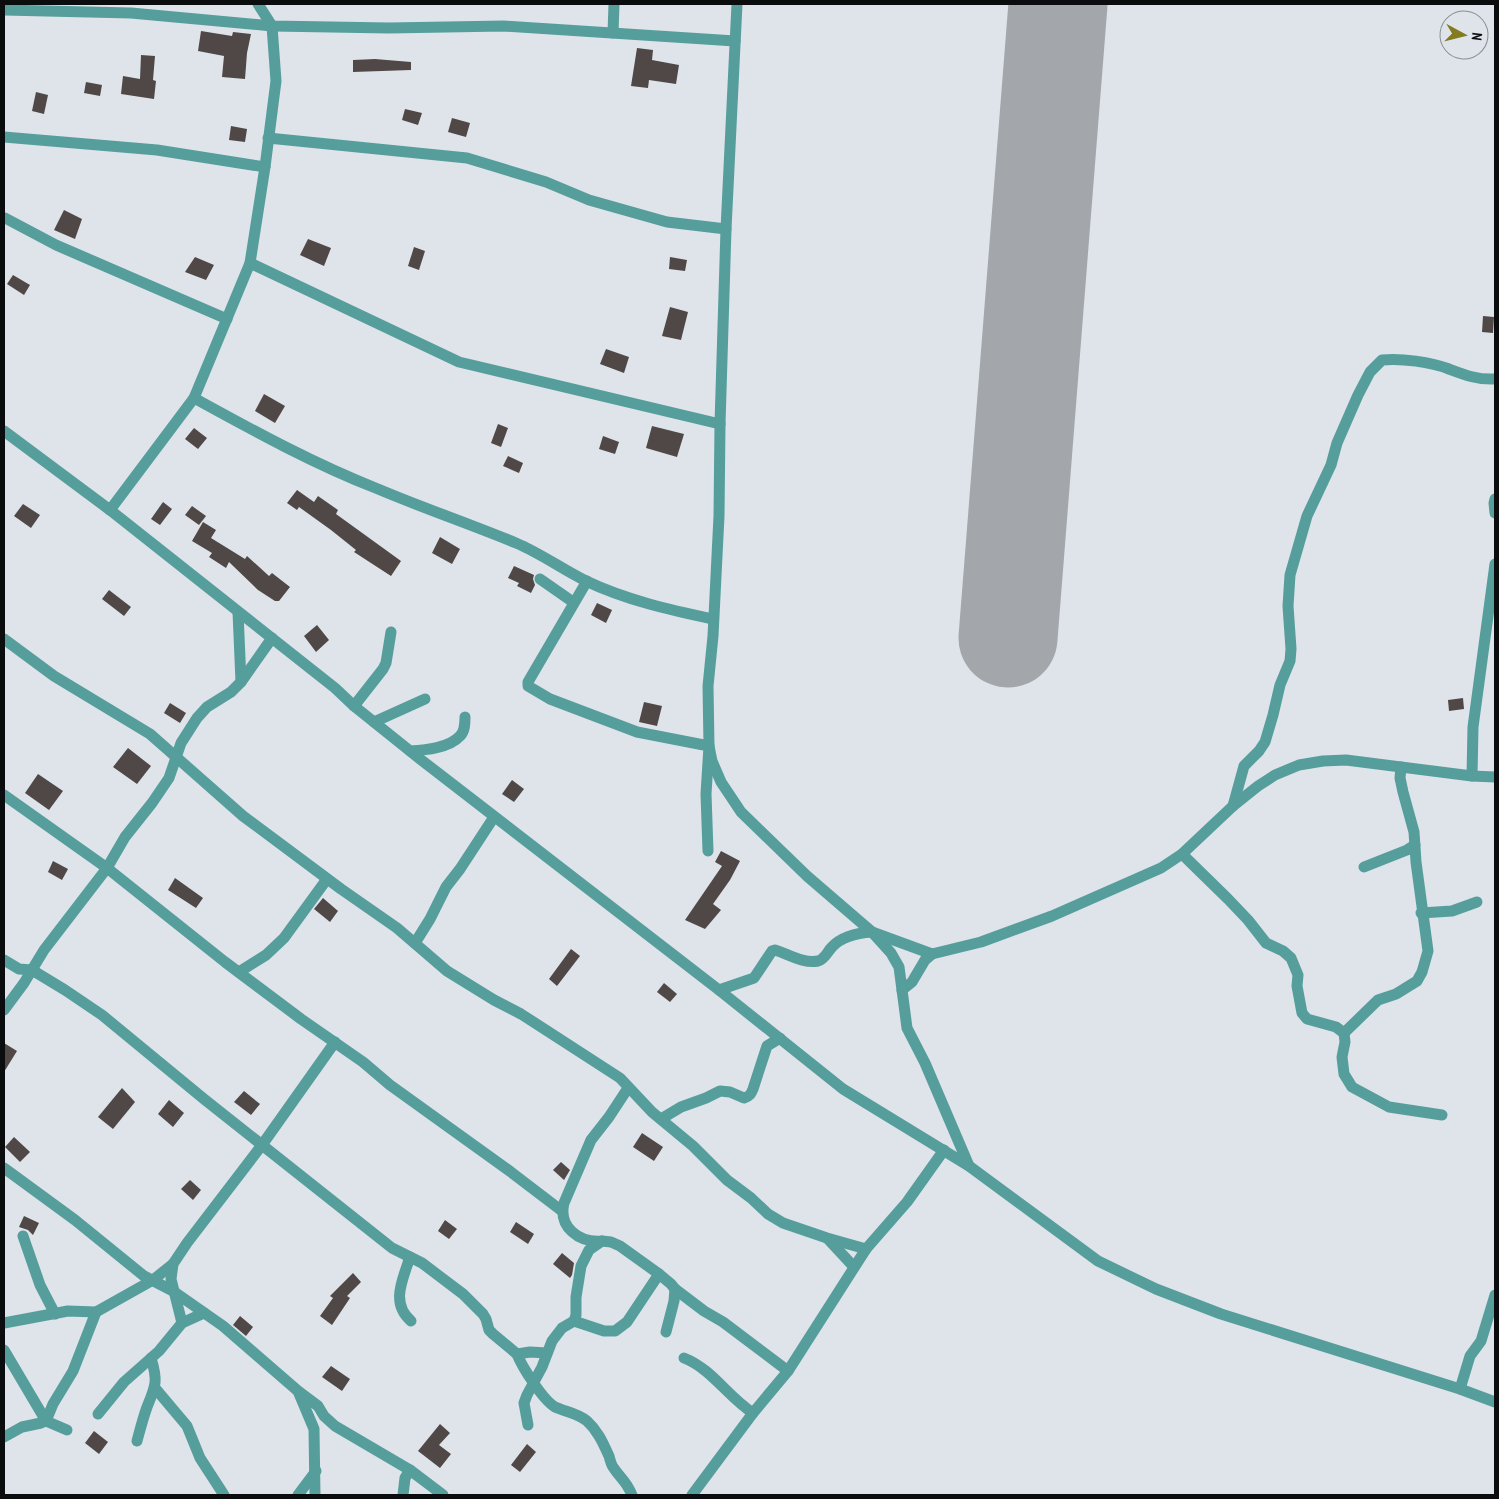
<svg xmlns="http://www.w3.org/2000/svg" width="1499" height="1499" viewBox="0 0 1499 1499" font-family="'PT Sans Narrow',sans-serif">
<style>
.lines{fill:none;stroke-linecap:round;stroke-linejoin:round}
.runway{stroke:#a3a7ac;stroke-width:99}
.building{fill:#4f4846}
.street{stroke:#569e9c;stroke-width:11}
</style>
<rect width="100%" height="100%" fill="#dfe4ea"/>
<g class="lines">
<polyline class="runway" points="1008,638 1058,4"/>
</g>
<g class="building">
<polygon points="201,31 232,36 233,32 251,34 247,53 245,79 222,77 224,56 198,51"/>
<polygon points="637,48 653,50 652,60 679,65 676,84 649,80 648,88 631,86"/>
<polygon points="141,55 155,56 153,80 156,81 154,99 121,94 123,76 140,79"/>
<polygon points="375,59 411,62 411,70 353,72 353,60"/>
<polygon points="86,82 102,85 100,96 84,93"/>
<polygon points="36,92 48,95 44,114 32,111"/>
<polygon points="405,109 422,113 418,125 402,120"/>
<polygon points="452,118 470,123 466,137 448,132"/>
<polygon points="231,126 247,129 245,142 229,140"/>
<polygon points="64,210 82,219 75,239 54,230"/>
<polygon points="308,239 331,248 324,266 300,255"/>
<polygon points="414,247 425,251 419,270 408,266"/>
<polygon points="195,257 214,265 206,280 185,272"/>
<polygon points="670,257 687,260 685,271 669,269"/>
<polygon points="13,275 30,285 24,295 7,284"/>
<polygon points="670,307 688,312 681,340 662,336"/>
<polygon points="1483,316 1494,317 1493,333 1482,332"/>
<polygon points="606,349 629,357 624,373 600,364"/>
<polygon points="264,394 285,406 275,423 255,411"/>
<polygon points="498,424 508,428 501,447 491,443"/>
<polygon points="652,426 684,434 677,457 646,448"/>
<polygon points="194,428 207,438 198,449 185,439"/>
<polygon points="603,436 619,442 615,454 599,449"/>
<polygon points="508,456 523,463 519,473 503,466"/>
<polygon points="297,490 314,502 318,496 338,510 336,514 401,561 391,576 354,552 356,550 331,530 299,507 297,510 287,503"/>
<polygon points="163,502 172,509 160,525 151,519"/>
<polygon points="23,504 40,515 31,528 14,516"/>
<polygon points="192,506 206,516 199,525 185,515"/>
<polygon points="203,522 216,530 211,538 245,559 247,556 269,576 272,573 290,587 279,601 275,601 258,590 229,562 226,568 209,557 212,553 192,541"/>
<polygon points="440,537 460,549 452,564 432,553"/>
<polygon points="514,566 534,575 533,579 535,585 531,593 517,586 519,583 508,578"/>
<polygon points="109,590 131,607 124,616 102,599"/>
<polygon points="597,603 612,610 606,623 591,615"/>
<polygon points="317,625 329,640 316,652 304,636"/>
<polygon points="1463,698 1464,709 1449,711 1448,700"/>
<polygon points="644,702 662,706 657,726 639,722"/>
<polygon points="170,703 186,713 180,723 164,713"/>
<polygon points="128,748 151,766 137,784 113,767"/>
<polygon points="38,774 63,791 49,810 25,793"/>
<polygon points="512,780 524,789 514,802 502,794"/>
<polygon points="721,851 740,861 730,880 713,904 721,910 705,929 685,920 722,866 715,862"/>
<polygon points="53,861 68,869 62,880 48,872"/>
<polygon points="175,878 203,898 196,908 168,890"/>
<polygon points="323,898 338,911 330,922 314,909"/>
<polygon points="571,949 580,956 557,986 549,979"/>
<polygon points="664,983 677,994 670,1002 657,992"/>
<polygon points="4,1043 17,1051 4,1072"/>
<polygon points="122,1088 135,1102 113,1129 98,1117"/>
<polygon points="244,1091 260,1104 251,1115 234,1102"/>
<polygon points="169,1100 184,1113 173,1127 158,1114"/>
<polygon points="642,1133 663,1147 654,1161 633,1147"/>
<polygon points="14,1137 30,1152 20,1162 5,1147"/>
<polygon points="561,1162 570,1170 564,1180 553,1170"/>
<polygon points="190,1180 201,1190 193,1200 181,1189"/>
<polygon points="24,1216 39,1223 33,1235 28,1230 19,1227"/>
<polygon points="445,1220 457,1229 449,1239 438,1231"/>
<polygon points="516,1222 534,1234 528,1244 510,1232"/>
<polygon points="562,1253 574,1263 572,1275 570,1278 553,1264"/>
<polygon points="353,1273 361,1282 347,1296 350,1298 332,1325 320,1316 333,1298 330,1296"/>
<polygon points="240,1316 253,1327 246,1336 233,1325"/>
<polygon points="331,1366 350,1379 342,1391 322,1377"/>
<polygon points="440,1424 450,1433 439,1445 451,1454 440,1468 418,1451"/>
<polygon points="94,1431 108,1442 99,1454 85,1443"/>
<polygon points="527,1444 536,1452 520,1472 511,1465"/>
</g>
<g class="lines">
<g class="street">
<polyline points="737,4 726,229 720,424 719,516 713,636 708,686 709,746 712,761 721,782 741,812 807,876 872,932 891,953 899,967 907,1028 925,1063 969,1166"/>
<polyline points="4,10 131,13 272,26 389,28 504,26 735,41"/>
<polyline points="613,33 614,4"/>
<polyline points="4,137 157,150 265,167"/>
<polyline points="268,138 467,158 546,182 589,200 635,213 667,222 726,229"/>
<polyline points="5,218 56,245 227,319"/>
<polyline points="250,263 459,362 720,424"/>
<path d="M194,398C254,431 314,464 378,489C423,508 470,524 516,543C540,553 562,569 586,581C626,600 670,610 713,619"/>
<polyline points="4,431 110,510 335,688 354,706 420,759 719,990 843,1089 969,1166 1098,1261 1156,1289 1221,1314 1460,1389 1495,1402"/>
<polyline points="1495,499 1494,503 1495,513"/>
<polyline points="110,510 194,398 250,263 265,167 276,81 272,26 258,4"/>
<polyline points="540,579 573,602"/>
<polyline points="587,581 528,682 528,686 550,699 637,732 709,746 706,794 708,851"/>
<polyline points="238,612 241,682"/>
<polyline points="4,639 54,676 150,734 243,816 341,889 397,928 447,971 494,1000 521,1014 620,1078 652,1112 693,1146 727,1180 751,1198 768,1214 783,1223 827,1238 866,1249"/>
<polyline points="354,706 383,669 386,663 391,632"/>
<polyline points="374,722 425,699"/>
<path d="M410,751C426,750 449,748 460,736C465,731 465,723 465,717"/>
<polyline points="1472,776 1473,727 1495,564"/>
<polyline points="4,795 107,868 225,962 301,1019 363,1062 390,1085 511,1172 562,1211"/>
<path d="M1233,806L1244,766L1259,751L1265,742L1273,715L1280,685L1290,661L1291,649L1288,606L1290,575L1307,516L1331,465L1337,443L1358,395L1370,372L1382,360C1401,358 1431,362 1449,369C1465,375 1478,380 1495,379"/>
<polyline points="1182,854 1228,899 1248,920 1266,943 1283,951 1291,958 1298,975 1297,986 1302,1013 1307,1019 1336,1027 1344,1033 1345,1042 1342,1057 1344,1074 1352,1087 1389,1107 1442,1115"/>
<polyline points="1364,867 1407,850 1415,845"/>
<polyline points="1421,913 1452,911 1477,902"/>
<polyline points="415,943 430,919 446,887 460,869 494,817"/>
<polyline points="4,960 19,969 32,970 65,990 102,1015 204,1099 392,1248 422,1263 463,1294 483,1314 486,1319 489,1330 493,1334 517,1354 530,1352 547,1353"/>
<polyline points="239,972 266,955 284,938 327,879"/>
<path d="M719,990L754,978L772,951L775,950C788,954 804,964 818,961C825,959 827,952 832,947C842,936 857,933 872,932L932,954L981,942L1052,916L1161,868L1182,854L1233,806L1258,786L1275,775L1299,765L1323,761L1346,760L1472,776L1495,777"/>
<polyline points="902,990 912,982 925,960 932,954"/>
<polyline points="4,1010 24,983 44,950 107,868 125,837 152,803 169,778 181,743 197,718 207,707 231,692 241,682 272,638"/>
<polyline points="1344,1033 1378,1000 1396,994 1417,981 1422,972 1428,951 1416,862 1414,832 1403,792 1400,778 1401,767"/>
<path d="M661,1119L681,1107L706,1098L720,1091L730,1092L744,1098C750,1096 751,1094 753,1089L767,1046L780,1038"/>
<polyline points="4,1168 75,1220 144,1276 173,1291 223,1326 298,1391 318,1406 324,1416 335,1426 410,1470 443,1495"/>
<polyline points="23,1236 40,1285 55,1314"/>
<polyline points="828,1239 854,1267"/>
<polyline points="602,1241 611,1242 620,1246 659,1274 671,1284 675,1289 704,1311 723,1322 788,1371"/>
<path d="M410,1257C403,1279 390,1303 411,1321"/>
<polyline points="574,1321 604,1331 615,1331 627,1322 659,1274"/>
<polyline points="4,1323 68,1311 96,1312 153,1280 173,1264"/>
<polyline points="182,1323 171,1279 173,1264 187,1243 262,1145 335,1042"/>
<polyline points="666,1332 674,1301 675,1289"/>
<polyline points="4,1350 46,1421 41,1423 22,1427 4,1437"/>
<path d="M517,1354C522,1367 543,1400 555,1407C566,1412 577,1413 587,1421C598,1431 603,1443 609,1456C610,1460 611,1464 613,1467C620,1478 626,1480 632,1495"/>
<path d="M684,1358C712,1369 728,1397 753,1413"/>
<polyline points="155,1388 187,1426 200,1458 224,1495"/>
<polyline points="1460,1389 1470,1356 1481,1341 1495,1295"/>
<polyline points="298,1391 314,1429 315,1495"/>
<polyline points="98,1414 124,1382 159,1351 182,1323 204,1313"/>
<path d="M528,1425L524,1403L527,1395L542,1367L552,1341L562,1328L574,1321L576,1315V1297L581,1266L589,1250L602,1241C579,1243 558,1227 564,1203L591,1140L609,1117L628,1088"/>
<polyline points="67,1430 46,1421 53,1404 73,1371 96,1312"/>
<path d="M137,1441C140,1430 143,1418 147,1407C156,1385 158,1381 151,1358"/>
<polyline points="298,1495 316,1471"/>
<polyline points="403,1495 405,1478 410,1470"/>
<polyline points="692,1495 753,1413 788,1371 866,1249 907,1202 944,1150"/>
</g>
</g>
<rect width="1499" height="1499" fill="none" stroke="#0b0c0e" stroke-width="10"/>
<g transform="translate(1464 35) rotate(97)"><circle r="24" fill="#dfe4ea" stroke="#8a8e92"/>
<path d="M0-4L9 19L0 12L-9 19Z" fill="#847a1f"/>
<text y="-8" font-size="14" font-weight="bold" text-anchor="middle" fill="#0b0c0e">N</text>
</g>
</svg>
